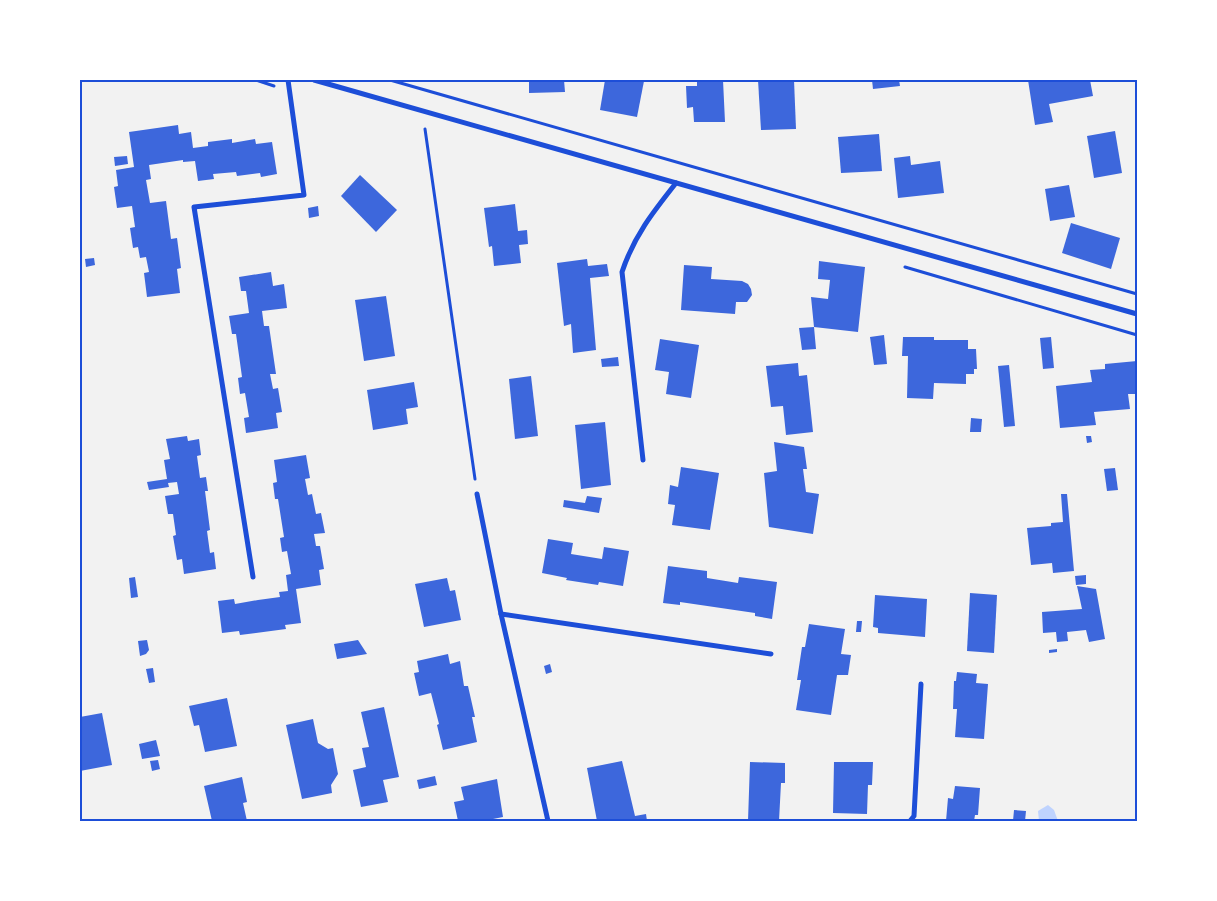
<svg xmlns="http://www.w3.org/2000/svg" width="1217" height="901" viewBox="0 0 1217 901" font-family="Overpass,sans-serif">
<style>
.water{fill:#bfd3fe}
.building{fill:#3d67dc}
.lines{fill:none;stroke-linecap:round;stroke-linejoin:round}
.path{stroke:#1d4ed8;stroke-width:3}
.minor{stroke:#1d4ed8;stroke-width:5}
.neatline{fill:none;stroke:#1d4ed8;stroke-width:2}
</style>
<rect width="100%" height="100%" fill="#f2f2f2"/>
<polygon class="water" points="1048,805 1054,810 1058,821 1039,821 1038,811"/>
<g class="building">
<polygon points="529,80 564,80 565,92 529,93"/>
<polygon points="605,80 644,81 637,117 600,110"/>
<polygon points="697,80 723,80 725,122 694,122 693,107 687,108 686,86 697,86"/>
<polygon points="758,80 794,80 796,129 761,130"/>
<polygon points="872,80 899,80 900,86 873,89"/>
<polygon points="1028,80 1090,80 1093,96 1049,104 1053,122 1035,125"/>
<polygon points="178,125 179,134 191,132 193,148 208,146 208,142 232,139 232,143 255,139 256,144 272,142 277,174 261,177 260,173 237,176 236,172 213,174 214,179 198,181 195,161 183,162 183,160 149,165 151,179 146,180 150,203 166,201 171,239 177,238 181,268 177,269 180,293 147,297 144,273 149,272 146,257 140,258 138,247 133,248 130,228 135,227 132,206 117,208 114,187 118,186 116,170 134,167 129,132"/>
<polygon points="1115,131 1122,173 1094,178 1087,136"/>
<polygon points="879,134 882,171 841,173 838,137"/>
<polygon points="127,156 128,164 115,166 114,157"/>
<polygon points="910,156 911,165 940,161 944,193 898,198 894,158"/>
<polygon points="360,175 397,210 376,232 341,196"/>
<polygon points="1069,185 1075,217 1050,221 1045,189"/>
<polygon points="515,204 518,231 527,230 528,244 519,245 521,263 494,266 492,246 489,247 484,208"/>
<polygon points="318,206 319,216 309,218 308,208"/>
<polygon points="1071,223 1120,238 1111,269 1062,253"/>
<polygon points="94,258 95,265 86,267 85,259"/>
<polygon points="587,259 588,266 607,264 609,276 590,278 596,350 573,353 571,324 564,326 557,263"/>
<polygon points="819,261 865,267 858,332 814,327 816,349 802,350 799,328 814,327 811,297 828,299 830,280 818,279"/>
<polygon points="684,265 712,267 711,279 742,281 748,284 751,289 752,295 747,302 736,302 735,314 681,310"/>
<polygon points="271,272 273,286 284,284 287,308 262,311 264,326 269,326 276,374 270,374 273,389 278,388 282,412 276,413 278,428 246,433 244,418 249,417 245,393 240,394 238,378 242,377 236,334 232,334 229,316 249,313 246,291 241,291 239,277"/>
<polygon points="386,296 395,356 364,361 355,300"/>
<polygon points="884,335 887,364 874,365 870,337"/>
<polygon points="903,337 934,337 934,340 968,340 968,349 976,349 977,369 974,369 974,374 966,374 966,384 934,383 933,399 907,398 908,356 902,356"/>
<polygon points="1051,337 1054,368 1043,369 1040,338"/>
<polygon points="660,339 699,345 691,398 666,394 669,372 655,370"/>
<polygon points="618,357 619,366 602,367 601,359"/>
<polygon points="1137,361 1137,394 1128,394 1130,409 1094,412 1096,425 1060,428 1056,386 1092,382 1090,370 1105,369 1105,364"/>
<polygon points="798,363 799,376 807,375 813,432 786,435 783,406 771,407 766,366"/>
<polygon points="1009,365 1015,426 1004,427 998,366"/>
<polygon points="531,376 538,436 515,439 509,379"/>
<polygon points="414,382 418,407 406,409 408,424 373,430 367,390"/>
<polygon points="971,418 982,419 981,432 970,432"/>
<polygon points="605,422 611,485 581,489 575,425"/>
<polygon points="187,436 188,441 199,439 201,455 197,456 200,478 206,477 208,491 205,491 210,530 207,531 210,553 214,552 216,569 184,574 182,559 177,560 173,536 176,535 173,514 168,514 165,496 179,494 177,482 168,483 169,487 149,490 147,482 167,479 164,460 170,459 166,439"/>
<polygon points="1086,436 1091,436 1092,442 1087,443"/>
<polygon points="774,442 804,447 807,469 803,469 806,492 819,494 813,534 769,527 764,473 777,471"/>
<polygon points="306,455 310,478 305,479 308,495 312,494 316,514 321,513 325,533 314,534 316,546 320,546 324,569 319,570 321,585 296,589 301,623 285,625 286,629 240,635 239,631 222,633 218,601 234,599 235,604 258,600 280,597 279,592 288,591 286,575 291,574 287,551 282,552 280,538 284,537 278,499 275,499 273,483 277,482 274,460"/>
<polygon points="681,467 719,473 710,530 672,525 675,505 668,504 670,485 678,487"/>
<polygon points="1115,468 1118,490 1107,491 1104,469"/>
<polygon points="1061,494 1067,494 1074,571 1053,573 1052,563 1031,565 1027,528 1051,526 1051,523 1063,522"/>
<polygon points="587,496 602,498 599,513 563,507 564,500 585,503"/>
<polygon points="548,539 573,543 571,554 602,559 604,547 629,551 623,586 599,582 598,585 566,580 567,578 542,573"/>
<polygon points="668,566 707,571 707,578 738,583 739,577 777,582 772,619 755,616 755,613 680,602 680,605 663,603"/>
<polygon points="1086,575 1086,584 1076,585 1075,576"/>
<polygon points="135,577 138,597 131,598 129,578"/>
<polygon points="447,578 450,591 455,590 461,620 424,627 415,584"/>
<polygon points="1077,586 1096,589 1105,639 1089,642 1086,630 1067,632 1068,641 1057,642 1056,632 1043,633 1042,612 1082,609"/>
<polygon points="970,593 997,595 994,653 967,651"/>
<polygon points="875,595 927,599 925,637 878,633 878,628 873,627"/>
<polygon points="857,621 862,621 861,632 856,632"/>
<polygon points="809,624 845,629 841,654 851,655 848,675 837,675 831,715 796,710 801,680 797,680 802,647 805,647"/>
<polygon points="147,640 149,650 146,654 140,656 138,641"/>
<polygon points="358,640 367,654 337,659 334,644"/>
<polygon points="1057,649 1057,652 1049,653 1049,650"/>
<polygon points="448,654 450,664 460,661 464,686 468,686 475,717 472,717 477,742 443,750 437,725 439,724 431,693 419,696 414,673 419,672 417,661"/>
<polygon points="550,664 552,672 546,674 544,666"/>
<polygon points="153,668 155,682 149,683 146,669"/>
<polygon points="957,672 977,674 976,683 988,684 984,739 955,737 957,709 953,709 954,681 956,681"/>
<polygon points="227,698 237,746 205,752 199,725 194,726 189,706"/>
<polygon points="384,707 399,777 383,780 388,802 361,807 353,770 366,767 362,748 369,747 361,712"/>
<polygon points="102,713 112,765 80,771 80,717"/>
<polygon points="313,719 318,743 328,749 333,748 338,774 331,785 332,793 302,799 286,725"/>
<polygon points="156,740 160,756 142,759 139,744"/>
<polygon points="158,760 160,769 152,771 150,761"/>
<polygon points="622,761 635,816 646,814 647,821 597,821 587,768"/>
<polygon points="750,762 785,763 785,783 781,783 779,821 748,821"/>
<polygon points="834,762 873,762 872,785 868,785 867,814 833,813"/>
<polygon points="435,776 437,785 419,789 417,780"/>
<polygon points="242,777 247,802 243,803 247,821 212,821 204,786"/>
<polygon points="497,779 503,817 483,821 458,821 454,802 464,800 461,787"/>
<polygon points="955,786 980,788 978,815 975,815 974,821 946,821 948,798 953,799"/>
<polygon points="1014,810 1026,811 1025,821 1013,821"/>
</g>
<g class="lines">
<g class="path">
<polyline points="256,80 274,86"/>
<polyline points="390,80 1137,294"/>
<polyline points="425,129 475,479"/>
<polyline points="905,267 1137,335"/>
</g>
<g class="minor">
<polyline points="314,80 1137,314"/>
<path d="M643,460L622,272C634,236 653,212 676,183"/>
<polyline points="477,494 501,614"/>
<polyline points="253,577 194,207 304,195 288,80"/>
<polyline points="548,821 501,614 771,654"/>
<polyline points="910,821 914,816 921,684"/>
</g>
</g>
<rect width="1217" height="901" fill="none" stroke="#ffffff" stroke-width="162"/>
<rect x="81" y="81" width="1055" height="739" class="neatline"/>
</svg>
